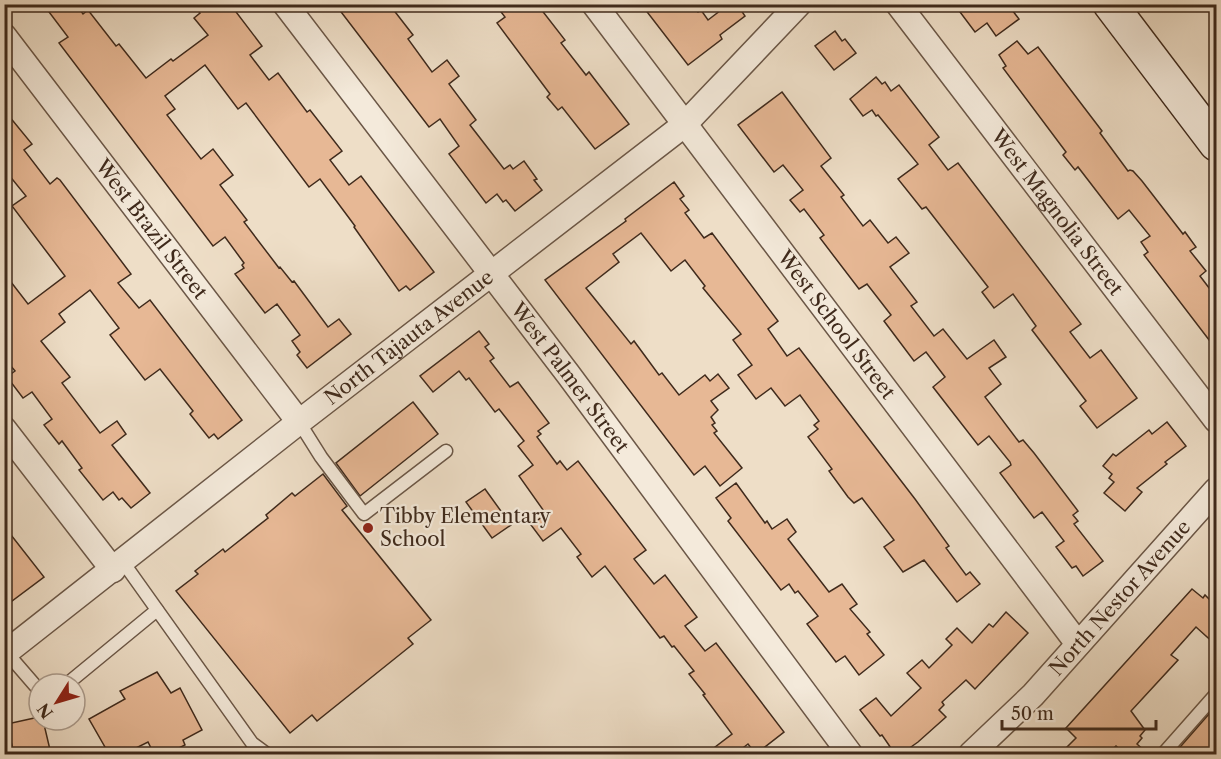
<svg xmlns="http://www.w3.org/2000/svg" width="1221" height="759" viewBox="0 0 1221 759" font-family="'Libre Caslon Text',serif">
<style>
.building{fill:#e7b895;stroke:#3f2a1c;stroke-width:1.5}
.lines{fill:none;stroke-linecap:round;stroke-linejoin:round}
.lane-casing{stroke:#6b5747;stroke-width:15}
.street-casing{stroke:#6b5747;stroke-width:27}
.secondary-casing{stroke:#3f2a1c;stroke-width:36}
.lane{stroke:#f4eadb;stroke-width:12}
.street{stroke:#f4eadb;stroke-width:24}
.secondary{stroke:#f4eadb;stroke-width:33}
.poi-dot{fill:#8f2418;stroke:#f4eadb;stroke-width:2}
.labels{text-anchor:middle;stroke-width:4.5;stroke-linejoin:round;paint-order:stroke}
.street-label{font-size:20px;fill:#3f2a1c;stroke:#f4eadb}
.poi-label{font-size:20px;fill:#3f2a1c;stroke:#f4eadb;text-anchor:start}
</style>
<rect width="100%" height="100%" fill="#eedec7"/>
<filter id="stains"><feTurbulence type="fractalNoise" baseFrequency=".00333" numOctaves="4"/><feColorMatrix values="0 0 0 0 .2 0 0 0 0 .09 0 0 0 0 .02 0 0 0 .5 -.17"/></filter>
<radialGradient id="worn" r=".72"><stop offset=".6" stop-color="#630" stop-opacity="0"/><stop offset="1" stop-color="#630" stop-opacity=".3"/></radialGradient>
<g class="building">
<polygon points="43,4 76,4 83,14 88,10 116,46 119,44 146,78 171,59 173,61 208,35 194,18 200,13 194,4 230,4 262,46 250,55 269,80 278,73 307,112 310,110 342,151 330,160 349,185 361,176 434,272 410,290 406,286 399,291 354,227 355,226 320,179 309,187 246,103 238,109 205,65 165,96 175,109 167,115 201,159 213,149 233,175 220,185 247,220 244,222 279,268 280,267 292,282 294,281 328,327 339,319 351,334 307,368 297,355 300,352 292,341 300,335 277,304 265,313 235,274 244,268 242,265 244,263 225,237 213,246 59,43 68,37"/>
<polygon points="335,4 389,4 413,35 408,39 432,72 447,60 459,76 449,84 476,120 470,125 504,169 510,165 513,169 524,161 537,179 534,180 542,190 515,211 506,200 503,202 497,194 486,203 449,154 459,146 440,119 429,127"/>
<polygon points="495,4 537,4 565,40 561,43 586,75 589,72 629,124 595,149 562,107 558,110 547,97 550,94 497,23 505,17"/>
<polygon points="641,4 692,4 698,12 701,10 708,20 729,4 737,4 745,16 720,35 722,39 688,65"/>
<polygon points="954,4 1011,4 1009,6 1019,19 996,36 987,23 975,32"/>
<polygon points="835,31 842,41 845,39 856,53 834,70 815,46"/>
<polygon points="1017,41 1028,54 1038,47 1102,131 1100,133 1128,171 1130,170 1133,171 1142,181 1183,234 1185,232 1196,247 1190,251 1206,271 1200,276 1216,297 1216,349 1144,255 1148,252 1141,242 1150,236 1129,210 1118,219 1078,167 1075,170 1063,155 1066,152 1003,68 1006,66 999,55"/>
<polygon points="876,77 882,84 885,82 891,91 899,85 939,137 929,145 948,170 958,163 1081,324 1070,332 1090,358 1101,350 1137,398 1097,428 1080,406 1086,401 1032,330 1036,326 1013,294 994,308 982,292 988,287 926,207 922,209 898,179 918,164 878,115 876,116 872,110 863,116 850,99"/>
<polygon points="782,92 831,158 821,166 844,195 841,197 863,226 870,220 888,243 896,237 909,253 890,267 917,302 911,306 934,336 943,329 967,359 994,340 1006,357 989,368 1001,384 985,397 1019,442 1023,440 1034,453 1078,511 1073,515 1078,521 1074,524 1103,561 1083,576 1076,566 1072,568 1056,547 1064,541 1042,512 1034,518 1000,473 1011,465 1010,462 989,436 978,445 933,387 945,377 926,352 914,361 884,321 891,315 867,284 859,289 820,238 824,235 804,209 800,212 790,200 803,190 783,165 774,172 738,125"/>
<polygon points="4,110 32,144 24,150 50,184 57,178 60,180 131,274 118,283 139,308 150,300 242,420 218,439 214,434 209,438 190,414 193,411 160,369 145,380 110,335 119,328 90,290 59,314 65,322 41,341 70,377 62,383 100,433 117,421 126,434 112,445 150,493 131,508 122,498 119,500 113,492 103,500 79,470 82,468 62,441 59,444 44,425 52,419 32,392 23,398 7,377 15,371 4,358 4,273 28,304 65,276 12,206 26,196 4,169"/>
<polygon points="674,182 684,196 680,199 689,210 685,213 704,238 712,233 778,321 768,329 787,356 799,348 915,499 949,546 946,548 966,575 970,572 980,584 957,602 924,560 903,572 884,547 894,540 862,498 854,503 848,497 829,471 832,469 808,437 818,429 814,425 819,421 800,395 785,406 771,388 756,399 738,375 752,365 733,340 741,334 703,288 705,286 685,260 671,271 641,233 613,254 619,262 586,288 631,344 634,341 659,375 662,373 679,395 705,375 710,381 718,374 729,388 711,401 718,410 711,417 715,423 712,425 717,431 714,433 742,468 720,486 705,466 694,475 545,280 626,221 625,219"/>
<polygon points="479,331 489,344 485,347 494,358 490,361 510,387 518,382 549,423 538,431 541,434 537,437 557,464 560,461 567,470 578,461 646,550 634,559 654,584 665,575 697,617 685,626 705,651 716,643 784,732 756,754 748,744 735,754 706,754 732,734 703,695 705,694 689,674 694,671 674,646 672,647 664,636 660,638 605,566 592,577 577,557 581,554 561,528 543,541 531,525 546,514 519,476 533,465 518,446 524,441 499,409 495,412 469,378 466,380 459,371 433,392 420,376"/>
<polygon points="413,402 438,434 360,496 336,463"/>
<polygon points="1167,422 1186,446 1165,462 1167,464 1137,488 1142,492 1125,511 1104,493 1114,482 1109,478 1112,474 1103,466 1113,454 1116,456 1149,430 1152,434"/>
<polygon points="323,474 347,506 342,510 431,620 408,638 413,644 317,721 312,715 290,733 176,591 198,574 195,571 223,549 225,552 268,518 266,515 292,493 295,496"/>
<polygon points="736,483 765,523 767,521 772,529 787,519 796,532 788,539 829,592 842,584 857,604 850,609 870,632 867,634 884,655 859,675 845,656 836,662 807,624 818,616 798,591 795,593 789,584 781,590 728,521 731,518 716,498"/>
<polygon points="485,489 511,525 492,538 466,502"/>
<polygon points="4,526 44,577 4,607"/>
<polygon points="1192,589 1203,598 1205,595 1216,606 1216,645 1196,627 1171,655 1178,660 1131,711 1145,730 1140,736 1142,738 1137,744 1148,754 1125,754 1116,746 1107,754 1060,754 1076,738 1066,728"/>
<polygon points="1006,612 1028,633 975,689 966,680 942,702 944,705 939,710 946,717 918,742 901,754 895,754 882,735 880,736 860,710 876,698 891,716 921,688 907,673 922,660 929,668 952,645 946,639 957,628 972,643 989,624 993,627"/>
<polygon points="157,672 171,693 180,688 202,730 183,740 185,745 167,754 154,754 148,742 124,754 109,754 89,719 125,699 120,691"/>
<polygon points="1216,706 1216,754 1174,754"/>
<polygon points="39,717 39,720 43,720 51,754 14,754 7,724"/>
</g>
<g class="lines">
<defs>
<g id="lane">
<polyline points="299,422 321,457 364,514 446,451"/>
<polyline points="123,562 252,743 267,754"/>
<polyline points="7,653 39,690"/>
<polyline points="67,684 157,610"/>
<polyline points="1163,754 1216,694"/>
</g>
<g id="street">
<path id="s1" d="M285,4L568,374L850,754"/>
<path id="s2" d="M594,4L1078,644"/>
<path id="s3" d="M898,4L1216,420"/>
<path id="s4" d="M4,36L299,422"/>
<polyline points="4,429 113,570"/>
<path id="s5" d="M4,654L299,422L684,125L799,4"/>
<path id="s6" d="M971,754L1033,695L1216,490"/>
</g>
<polyline id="secondary" points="1110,4 1216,144"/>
</defs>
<use href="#lane" class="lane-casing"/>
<use href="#street" class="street-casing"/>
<use href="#secondary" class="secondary-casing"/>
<use href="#lane" class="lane"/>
<use href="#street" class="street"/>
<use href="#secondary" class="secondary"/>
</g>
<circle class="poi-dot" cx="368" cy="528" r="6"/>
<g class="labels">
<g class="street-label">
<text dy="7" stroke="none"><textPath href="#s3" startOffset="262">West Magnolia Street</textPath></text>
<text dy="7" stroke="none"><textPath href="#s4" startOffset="243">West Brazil Street</textPath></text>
<text dy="7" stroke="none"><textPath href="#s2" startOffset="402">West School Street</textPath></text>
<text dy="7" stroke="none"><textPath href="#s5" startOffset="514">North Tajauta Avenue</textPath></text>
<text dy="7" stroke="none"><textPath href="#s1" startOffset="470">West Palmer Street</textPath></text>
<text dy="7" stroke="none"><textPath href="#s6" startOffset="216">North Nestor Avenue</textPath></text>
</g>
<g class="poi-label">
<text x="380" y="523">Tibby Elementary<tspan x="380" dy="23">School</tspan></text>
</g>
</g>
<rect width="1221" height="759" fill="none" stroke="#eedec7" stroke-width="24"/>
<rect x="6" y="6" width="1209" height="747" fill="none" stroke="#3f2a1c" stroke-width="3"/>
<rect x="12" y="12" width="1197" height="735" fill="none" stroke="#3f2a1c" stroke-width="1.5"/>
<g transform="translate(57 702) rotate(233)"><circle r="28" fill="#f4eadb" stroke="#ac9d8f" stroke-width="1.5"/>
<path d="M0-4.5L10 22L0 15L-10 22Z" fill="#8f2418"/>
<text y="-9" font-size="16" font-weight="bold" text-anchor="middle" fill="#3f2a1c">N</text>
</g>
<path d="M1002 720v9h154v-9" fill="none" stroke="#3f2a1c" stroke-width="3"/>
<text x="1011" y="720" font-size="18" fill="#3f2a1c" stroke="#f4eadb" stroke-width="4.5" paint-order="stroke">50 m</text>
<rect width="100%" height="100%" filter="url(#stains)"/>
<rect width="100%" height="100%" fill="url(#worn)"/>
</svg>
